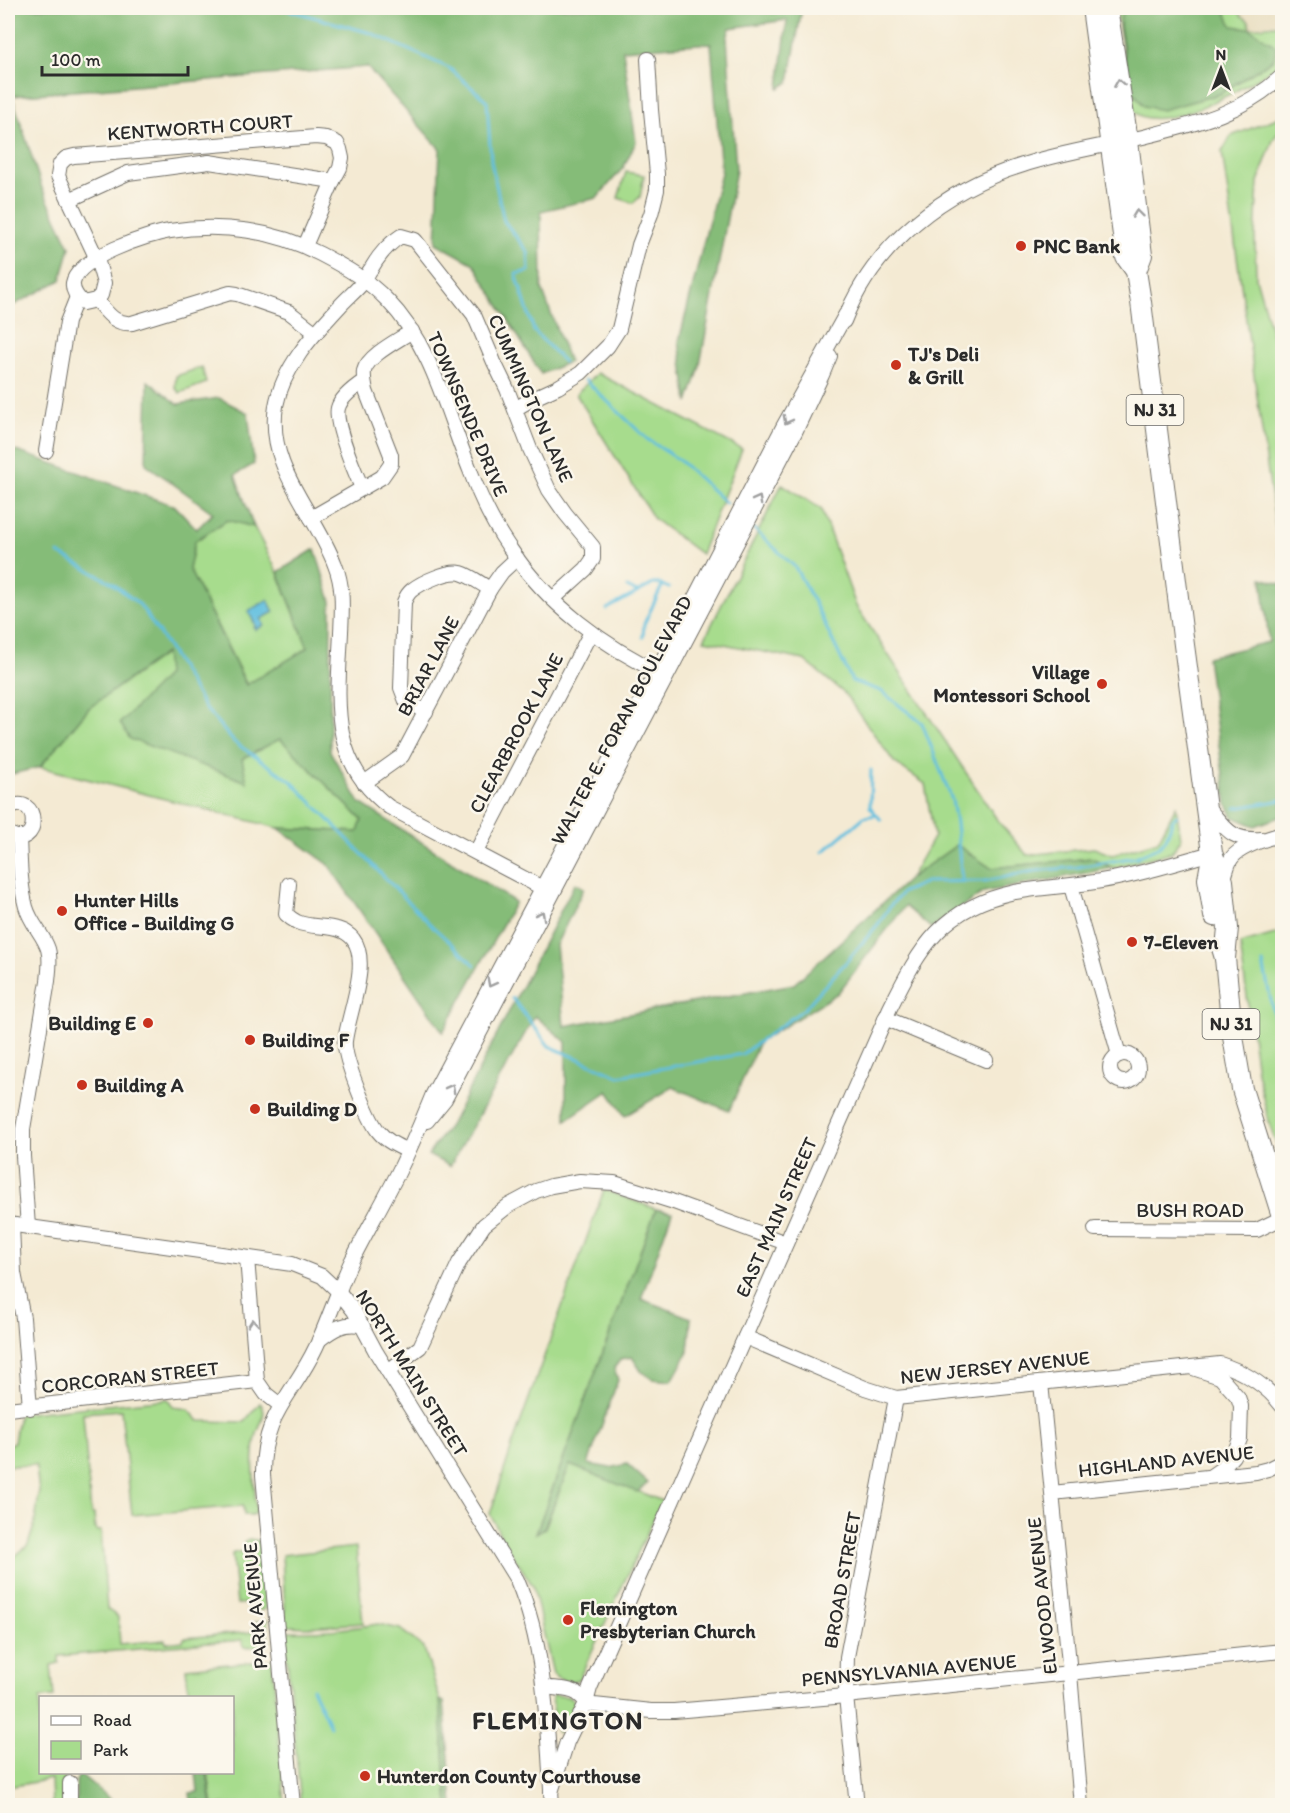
<svg xmlns="http://www.w3.org/2000/svg" width="1290" height="1813" viewBox="0 0 1290 1813" font-family="Itim,sans-serif">
<style>
.built{fill:#e6daba}
.green{fill:#a7dc8d;stroke:#69845c;stroke-width:1.5}
.forest{fill:#85bc78;stroke:#587452;stroke-width:1.5}
.water{fill:#61bfdf;stroke:#467585;stroke-width:1.5}
.lines{fill:none;stroke-linecap:round;stroke-linejoin:round}
.stream{stroke:#61bfdf;stroke-width:3}
.minor-casing{stroke:#716e66;stroke-width:16}
.highway-casing{stroke:#716e66;stroke-width:22}
.minor{stroke:#fff;stroke-width:14}
.highway{stroke:#fff;stroke-width:20}
.oneway{stroke:#a0a0a0}
.poi-dot{fill:#c8321e;stroke:#fbf7ec;stroke-width:2}
.labels{text-anchor:middle;stroke-width:5;stroke-linejoin:round;paint-order:stroke}
.shield{fill:#fbf7ec;stroke:#696865;stroke-width:1.5}
.shield-label{font-size:18px;font-weight:bold;fill:#2b2b2b}
.street-label{font-size:20px;fill:#2b2b2b;stroke:#fbf7ec}
.poi-label{font-size:20px;font-weight:bold;fill:#2b2b2b;stroke:#fbf7ec;text-anchor:start}
.district-label{font-size:26px;font-weight:bold;letter-spacing:1.5px;fill:#2b2b2b;stroke:#fbf7ec}
</style>
<rect width="100%" height="100%" fill="#fbf7ec"/>
<filter id="ink" filterUnits="userSpaceOnUse"><feTurbulence type="fractalNoise" baseFrequency=".0167" numOctaves="2"/><feDisplacementMap in="SourceGraphic" scale="12" xChannelSelector="R" yChannelSelector="G"/><feConvolveMatrix kernelMatrix="1 2 1 2 8 2 1 2 1" color-interpolation-filters="sRGB"/></filter>
<filter id="wash" filterUnits="userSpaceOnUse"><feTurbulence type="fractalNoise" baseFrequency=".008" numOctaves="4" result="noise"/><feDisplacementMap in="SourceGraphic" scale="24" xChannelSelector="R" yChannelSelector="G"/><feGaussianBlur stdDeviation="1.35" result="paint"/><feColorMatrix in="noise" values="0 0 0 0 0 0 0 0 0 0 0 0 0 0 0 0 0 1.4 0 .05"/><feComposite in="paint" operator="in"/></filter>
<g filter="url(#wash)">
<rect width="100%" height="100%" fill="#f4ead3"/>
<polygon class="built" points="1224,8 1282,8 1282,22 1249,28"/>
<g class="green">
<path d="M1116,8H1238L1241,15L1249,21L1250,28L1282,24V62C1257,81 1160,140 1132,110Z"/>
<polygon points="1282,116 1282,127 1273,140 1258,182 1255,237 1256,278 1282,369 1282,555 1280,556 1222,152 1231,136"/>
<polygon points="626,172 644,175 640,197 633,203 618,198"/>
<polygon points="202,367 206,383 180,393 175,388 176,376"/>
<polygon points="597,373 742,449 701,554 654,519 576,394"/>
<polygon points="782,484 821,509 856,606 998,821 1027,855 1094,848 1112,855 1158,841 1176,806 1181,839 1172,852 1113,868 1092,858 991,868 957,845 910,878 934,836 925,784 894,762 845,694 804,660 704,640"/>
<polygon points="227,520 254,527 278,573 308,648 247,685 189,569 195,541"/>
<polygon points="166,653 280,738 362,820 358,832 278,828 40,767 89,708"/>
<polygon points="1282,932 1282,1161 1269,1123 1257,1072 1240,944"/>
<path d="M604,1190L656,1209L536,1533L545,1528L570,1464L662,1501L579,1679C572,1683 558,1681 553,1674L533,1586L503,1540L490,1514L513,1443Z"/>
<path d="M168,1399L173,1407L188,1409L199,1421L244,1422L260,1403C269,1413 259,1425 256,1437C251,1462 255,1487 256,1512L252,1515H244L243,1506L132,1515L121,1410L83,1413L91,1514H94L95,1529L97,1531H101L107,1609L118,1617L120,1644L165,1640L166,1643L183,1641L184,1638L253,1632L254,1623L267,1620L268,1639L270,1641L262,1646L244,1647L242,1640L59,1656V1663L51,1665L54,1697L40,1698V1772L67,1773L63,1786L64,1805H52L51,1779L8,1787V1565L14,1557L28,1545L35,1523L39,1493L36,1465L8,1466V1445L14,1442L19,1414Z"/>
<polygon points="249,1539 260,1541 266,1608 263,1610 254,1610 252,1603 237,1604 232,1554 236,1552 245,1552 244,1543"/>
<polygon points="356,1547 363,1623 308,1627 286,1626 282,1555"/>
<path d="M378,1624L400,1629L424,1648L440,1700L448,1805H301L285,1635L288,1631C319,1632 348,1629 378,1624Z"/>
<polygon points="272,1660 285,1805 213,1805 208,1773 232,1772 232,1698 189,1697 186,1668"/>
<polygon points="553,1695 570,1697 579,1707 558,1733 556,1731 552,1697"/>
</g>
<g class="forest">
<polygon points="11,8 802,8 789,82 779,88 787,20 730,28 727,38 736,170 699,370 688,403 679,341 721,173 711,43 623,50 636,142 623,168 597,198 541,211 542,289 569,362 541,374 474,264 436,243 440,149 367,67 12,96 42,188 70,247 61,280 10,307 8,352 8,127 11,96"/>
<polygon points="1122,8 1224,8 1232,26 1249,28 1276,46 1274,59 1220,94 1162,110 1144,106 1130,88 1120,26"/>
<polygon points="148,381 178,404 219,398 248,413 254,464 235,475 254,527 227,520 195,541 189,569 246,685 308,648 278,572 315,549 331,601 330,751 360,803 515,902 443,1032 328,864 278,828 358,832 362,820 280,739 242,759 247,782 130,739 120,723 167,675 165,653 89,708 40,767 8,775 8,448 175,506 197,529 213,513 146,464"/>
<path d="M1262,578L1282,584V644C1277,656 1277,676 1282,688V816L1255,826L1233,817L1227,804L1207,657L1269,642Z"/>
<polygon points="957,845 991,868 1092,858 1113,868 984,892 931,928 905,906 838,993 759,1042 729,1111 673,1087 625,1116 608,1091 566,1120 566,1042 535,1016 450,1166 428,1155 453,1120 575,883 584,888 556,945 564,1026 794,984 910,878"/>
<polygon points="656,1209 672,1212 641,1299 691,1318 688,1352 672,1381 652,1379 641,1371 632,1357 621,1359 614,1368 618,1380 588,1464 610,1468 627,1464 648,1483 637,1492 570,1465 544,1528 536,1533"/>
<polygon points="440,1700 444,1702 453,1805 448,1805"/>
<polygon points="196,1773 207,1773 212,1805 198,1805 198,1800 191,1801 190,1793 198,1792"/>
<polygon points="80,1774 117,1805 76,1805 76,1781"/>
</g>
<polygon class="water" points="268,600 274,612 261,619 264,625 256,630 254,627 256,626 248,611"/>
<g class="lines">
<g class="stream">
<polyline points="281,8 371,33 449,68 487,101 491,161 504,221 528,252 529,271 516,274 534,331 564,362"/>
<polyline points="585,380 647,439 679,460 726,503"/>
<polyline points="754,529 795,567 814,602 852,681 881,691 922,723 952,800 956,823 962,881"/>
<polyline points="58,553 112,583 140,605 163,639 205,708 234,742 291,781 432,926 475,965"/>
<polyline points="627,587 637,592"/>
<polyline points="607,609 653,584 660,584 669,588"/>
<polyline points="643,637 644,624 662,586"/>
<polyline points="871,770 870,807 881,820"/>
<polyline points="1236,808 1282,800"/>
<polyline points="823,852 864,817 876,815"/>
<polyline points="1263,963 1278,1034 1282,1048"/>
<polyline points="512,998 549,1046 619,1076 742,1054 804,1009 847,961 879,923 890,906 903,892 926,882 985,881 1034,871 1078,867 1136,857 1159,847 1166,839 1173,819 1177,816"/>
<polyline points="312,1688 330,1726"/>
</g>
</g>
</g>
<g filter="url(#ink)">
<g class="lines">
<defs>
<g id="minor">
<polyline points="69,200 128,173 209,162 333,181"/>
<path d="M305,246L333,181L340,168L342,158L340,149L337,143L326,138L316,137L74,156L66,158L60,164L58,176L97,259L104,283L101,295L96,300L83,303C77,297 72,291 73,283C78,257 147,235 170,231C221,223 274,230 320,254C345,267 368,280 387,300C433,347 446,411 470,470C480,497 493,524 509,547C546,603 605,648 665,675"/>
<path d="M96,300C107,312 114,325 132,323L230,293L237,294L289,312L316,333"/>
<path d="M844,321C874,244 945,189 1023,165C1063,152 1106,146 1147,136C1199,123 1242,113 1282,76"/>
<polyline points="515,409 532,399 558,387 581,373 608,346 619,329 639,245 651,214 657,190 657,174 651,110 648,59"/>
<polyline points="46,451 67,322 77,297"/>
<path d="M362,488C355,472 334,423 338,408C341,397 355,387 364,381"/>
<path d="M311,518L382,477L391,464V455L366,391C365,384 363,378 364,371C368,355 399,340 412,331"/>
<path d="M426,712L406,701L401,688L404,602C406,597 408,593 412,590C422,582 449,570 461,573C471,576 481,584 490,589"/>
<polyline points="364,783 402,756 490,589 502,572 517,558"/>
<path d="M1207,807C1226,828 1230,841 1261,839"/>
<path d="M8,809C40,788 42,854 8,833"/>
<path d="M19,837C20,860 20,885 26,907C31,924 43,934 48,949C51,959 49,971 48,981L23,1129V1156L28,1227"/>
<polyline points="476,852 591,632"/>
<path d="M1223,881C1226,874 1227,865 1231,859C1239,846 1269,838 1282,834"/>
<path d="M289,884L286,914C289,917 293,920 297,922C315,930 339,922 353,939C371,962 348,1014 345,1041C343,1057 368,1118 378,1131C386,1141 397,1146 408,1151"/>
<polyline points="1071,886 1119,1055"/>
<path d="M548,891L389,807C328,761 338,699 341,632C342,609 344,587 335,565C315,511 266,468 276,406C283,367 313,335 339,307C347,298 357,290 364,281C367,277 368,272 371,269C379,255 388,244 401,236L415,240L474,315L494,362L507,389L530,449L549,490L565,513L593,547V559L586,569L553,599"/>
<polyline points="885,1018 986,1060"/>
<circle cx="1124" cy="1068" r="14"/>
<polyline points="427,1121 445,1099 795,432 822,375 830,356"/>
<path d="M8,1224L292,1264L322,1276L339,1292L354,1311L376,1352L517,1580C547,1650 547,1730 552,1806"/>
<polyline points="12,1225 14,1273 23,1318 30,1408"/>
<polyline points="1095,1229 1257,1230 1282,1218"/>
<polyline points="247,1258 257,1381 266,1394 280,1405"/>
<path d="M745,1337L865,1388L896,1398L1220,1364C1245,1372 1266,1385 1282,1406"/>
<path d="M319,1340C333,1329 345,1321 363,1326"/>
<polyline points="1193,1368 1220,1377 1238,1397 1241,1406 1240,1439 1233,1456 1221,1469 1211,1476"/>
<polyline points="388,1371 420,1347 459,1263 484,1225 508,1206 536,1191 551,1186 580,1181 614,1183 671,1201 786,1243"/>
<polyline points="1041,1383 1070,1673 1081,1806"/>
<polyline points="8,1409 257,1381"/>
<polyline points="1052,1493 1256,1472 1268,1469 1282,1462"/>
<path d="M544,1687C554,1689 570,1688 578,1694C585,1699 585,1703 594,1705L651,1711H674L846,1696L1282,1651"/>
<polyline points="70,1783 70,1806"/>
<path d="M551,1792L567,1742L586,1703L590,1688L890,1008C920,947 943,907 1015,892C1043,887 1073,886 1101,881C1139,875 1175,863 1212,853"/>
<path d="M293,1806L263,1475C262,1414 293,1396 316,1347C329,1319 338,1290 351,1262C366,1232 383,1203 398,1173C411,1147 422,1121 433,1094L648,688L783,427L846,314"/>
<polyline points="857,1806 846,1696 847,1657 896,1398"/>
</g>
<g id="highway">
<polyline points="1092,8 1126,257 1136,271 1141,302 1184,645 1212,853 1223,881 1228,928 1225,958"/>
<polyline points="1107,8 1128,141 1142,255 1136,271"/>
<polyline points="1212,857 1208,879 1214,916"/>
<polyline points="1222,948 1225,958 1232,1031 1242,1089 1282,1216"/>
</g>
</defs>
<use href="#minor" class="minor-casing"/>
<use href="#highway" class="highway-casing"/>
<use href="#minor" class="minor"/>
<use href="#highway" class="highway"/>
</g>
<defs><path id="oneway-chevron" d="M-2-3.5L2.5 0L-2 3.5" fill="none" stroke-width="1.6" stroke-linecap="round" stroke-linejoin="round" transform="scale(1.5)"/></defs>
<g class="oneway">
<use href="#oneway-chevron" transform="translate(1119 83) rotate(-99)"/>
<use href="#oneway-chevron" transform="translate(1137 214) rotate(-97)"/>
<use href="#oneway-chevron" transform="translate(787 420) rotate(118)"/>
<use href="#oneway-chevron" transform="translate(758 500) rotate(-62)"/>
<use href="#oneway-chevron" transform="translate(541 915) rotate(-62)"/>
<use href="#oneway-chevron" transform="translate(491 983) rotate(118)"/>
<use href="#oneway-chevron" transform="translate(451 1088) rotate(-62)"/>
<use href="#oneway-chevron" transform="translate(253 1323) rotate(-95)"/>
</g>
</g>
<g class="poi-dot">
<circle cx="1021" cy="246" r="6"/>
<circle cx="896" cy="365" r="6"/>
<circle cx="1102" cy="684" r="6"/>
<circle cx="62" cy="911" r="6"/>
<circle cx="1132" cy="942" r="6"/>
<circle cx="148" cy="1023" r="6"/>
<circle cx="250" cy="1040" r="6"/>
<circle cx="82" cy="1085" r="6"/>
<circle cx="255" cy="1109" r="6"/>
<circle cx="568" cy="1620" r="6"/>
<circle cx="365" cy="1776" r="6"/>
</g>
<g class="labels">
<g class="shield">
<rect x="1126.5" y="395" width="57" height="30" rx="4.5"/>
<rect x="1202.5" y="1009" width="57" height="30" rx="4.5"/>
</g>
<g class="shield-label">
<text x="1155" y="416">NJ 31</text>
<text x="1231" y="1030">NJ 31</text>
</g>
<g class="street-label">
<text transform="translate(200 127) rotate(-4)" y="7">KENTWORTH COURT</text>
<text transform="translate(531 398) rotate(66)" y="7">CUMMINGTON LANE</text>
<text transform="translate(468 414) rotate(67)" y="7">TOWNSENDE DRIVE</text>
<text transform="translate(428 666) rotate(-62)" y="7">BRIAR LANE</text>
<text transform="translate(621 720) rotate(-62)" y="7">WALTER E. FORAN BOULEVARD</text>
<text transform="translate(516 733) rotate(-62)" y="7">CLEARBROOK LANE</text>
<text x="1190" y="1217">BUSH ROAD</text>
<text transform="translate(776 1217) rotate(-66)" y="7">EAST MAIN STREET</text>
<text transform="translate(995 1367) rotate(-6)" y="7">NEW JERSEY AVENUE</text>
<text transform="translate(412 1373) rotate(58)" y="7">NORTH MAIN STREET</text>
<text transform="translate(130 1377) rotate(-6)" y="7">CORCORAN STREET</text>
<text transform="translate(1166 1461) rotate(-6)" y="7">HIGHLAND AVENUE</text>
<text transform="translate(842 1580) rotate(-80)" y="7">BROAD STREET</text>
<text transform="translate(1042 1596) rotate(-96)" y="7">ELWOOD AVENUE</text>
<text transform="translate(255 1606) rotate(-95)" y="7">PARK AVENUE</text>
<text transform="translate(909 1670) rotate(-5)" y="7">PENNSYLVANIA AVENUE</text>
</g>
<g class="poi-label">
<text x="1033" y="253">PNC Bank</text>
<text x="908" y="361">TJ's Deli<tspan x="908" dy="23">&amp; Grill</tspan></text>
<text x="1090" y="679" text-anchor="end">Village<tspan x="1090" dy="23">Montessori School</tspan></text>
<text x="74" y="907">Hunter Hills<tspan x="74" dy="23">Office - Building G</tspan></text>
<text x="1144" y="949">7-Eleven</text>
<text x="136" y="1030" text-anchor="end">Building E</text>
<text x="262" y="1047">Building F</text>
<text x="94" y="1092">Building A</text>
<text x="267" y="1116">Building D</text>
<text x="580" y="1615">Flemington<tspan x="580" dy="23">Presbyterian Church</tspan></text>
<text x="377" y="1783">Hunterdon County Courthouse</text>
</g>
<g class="district-label">
<text x="558" y="1729">FLEMINGTON</text>
</g>
</g>
<rect width="1290" height="1813" fill="none" stroke="#fbf7ec" stroke-width="30"/>
<rect x="39" y="1696" width="195" height="78" fill="#fbf7ec" stroke="#a8a59f" stroke-width="1.5"/>
<rect x="51" y="1716" width="30" height="9" fill="#ffffff" stroke="#a8a59f" stroke-width="1.5"/>
<text x="93" y="1726" font-size="18" fill="#2b2b2b">Road</text>
<rect x="51" y="1741" width="30" height="18" fill="#a7dc8d" stroke="#a8a59f" stroke-width="1.5"/>
<text x="93" y="1756" font-size="18" fill="#2b2b2b">Park</text>
<g transform="translate(1221 69)" stroke="#fbf7ec" stroke-width="4.5" paint-order="stroke">
<path d="M0-4.5L10 22L0 15L-10 22Z" fill="#2b2b2b"/>
<text y="-9" font-size="16" font-weight="bold" text-anchor="middle" fill="#2b2b2b">N</text>
</g>
<path d="M42 66v9h146v-9" fill="none" stroke="#2b2b2b" stroke-width="3"/>
<text x="51" y="66" font-size="18" fill="#2b2b2b" stroke="#fbf7ec" stroke-width="4.5" paint-order="stroke">100 m</text>
</svg>
